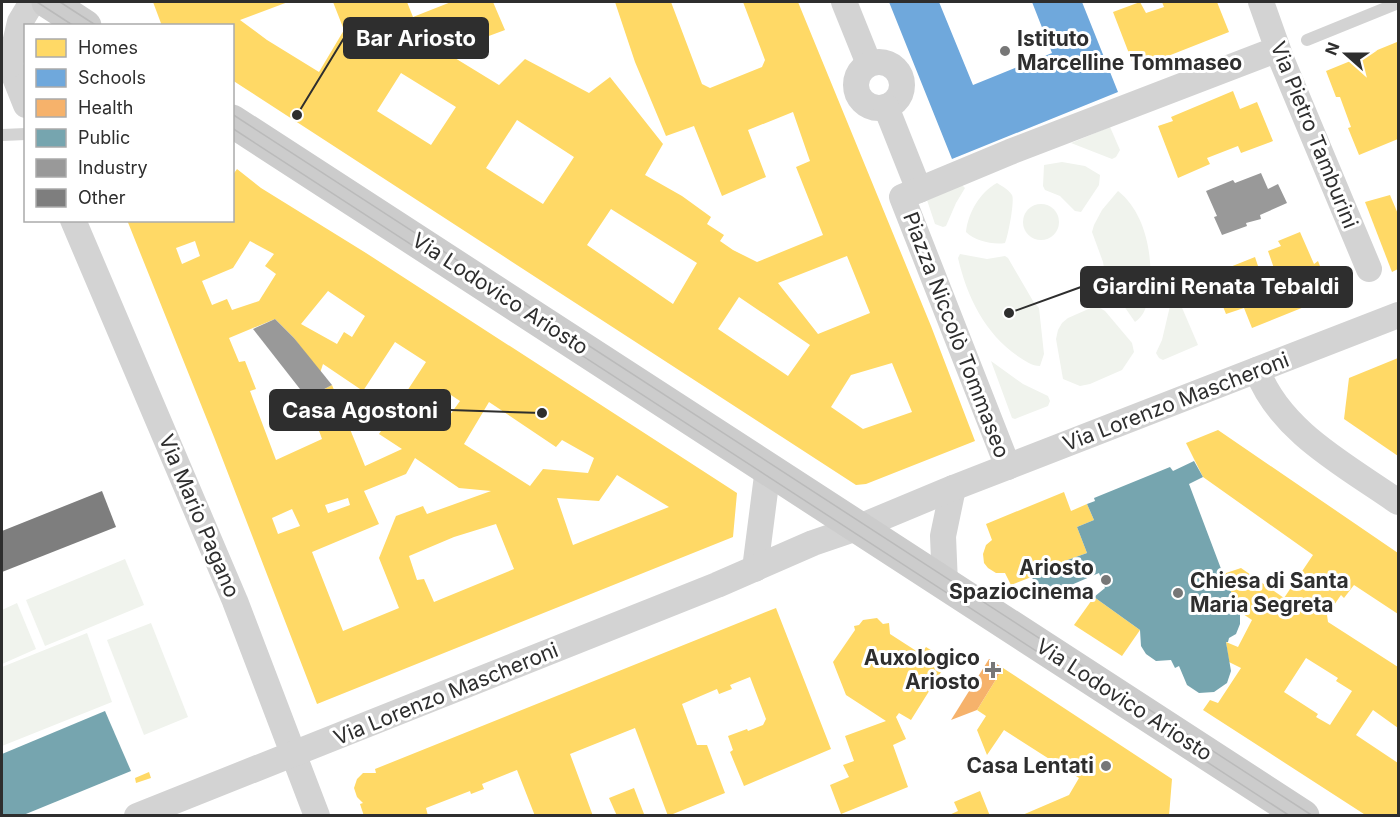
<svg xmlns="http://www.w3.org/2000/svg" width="1400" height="817" viewBox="0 0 1400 817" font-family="Inter,sans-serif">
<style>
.green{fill:#f0f3ed}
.homes{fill:#ffd966;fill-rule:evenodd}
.schools{fill:#6fa8dc}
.health{fill:#f6b26b}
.public{fill:#76a5af}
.industry{fill:#999}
.building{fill:#7e7e7e}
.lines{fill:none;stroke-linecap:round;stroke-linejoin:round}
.lane{stroke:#d3d3d3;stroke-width:12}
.street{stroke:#d3d3d3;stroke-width:26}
.secondary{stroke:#ccc;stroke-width:33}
.tram{stroke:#bababa;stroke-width:1.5}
.poi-dot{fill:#777;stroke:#fff;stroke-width:2}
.labels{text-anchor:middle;stroke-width:6;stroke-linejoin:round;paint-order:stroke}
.poi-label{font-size:21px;font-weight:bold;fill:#2e2e2e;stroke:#fff;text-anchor:end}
.street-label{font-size:21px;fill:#2e2e2e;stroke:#fff}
.leader{fill:none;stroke:#2e2e2e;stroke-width:2}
.callout-dot{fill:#2e2e2e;stroke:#fff;stroke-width:2}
.callout{fill:#2e2e2e;stroke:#2e2e2e;stroke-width:2}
.callout-label{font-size:22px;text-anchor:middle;font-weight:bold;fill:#fff}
</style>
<rect width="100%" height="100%" fill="#fff"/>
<g class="green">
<polygon points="1110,127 1120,150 1116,157 1112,159 1071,143"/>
<polygon points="1062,162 1085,166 1100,175 1099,185 1081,212 1075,211 1060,196 1045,190 1043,186 1044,165"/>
<path d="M997,183C1002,186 1009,190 1012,195C1015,200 1008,237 1005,243C993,245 975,241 966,232C968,213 980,192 997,183Z"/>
<polygon points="962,185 965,188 956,203 946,226 943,227 935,224 927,200"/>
<path d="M1118,191C1147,214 1154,260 1149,294C1147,305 1145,315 1135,322L1106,280L1103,262L1092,232L1094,225L1102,210Z"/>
<circle cx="1041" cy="222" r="18"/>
<path d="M960,254L987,259L1005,256L1008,258L1033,301L1039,308L1044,354L1040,366C1032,366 1025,361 1019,357C985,334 967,297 958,258Z"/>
<polygon points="1174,289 1198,345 1163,360 1159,358 1156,353 1162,340"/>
<polygon points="1093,307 1100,308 1105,311 1132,343 1134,352 1122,370 1090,384 1080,386 1063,379 1056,339 1058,330 1062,323 1068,318"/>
<polygon points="991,361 1023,384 1048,396 1050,401 1048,406 1015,419 1012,418"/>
<polygon points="125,559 144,605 45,646 26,600"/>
<polygon points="17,603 36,649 2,664 2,610"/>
<polygon points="151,623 188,717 144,735 107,640"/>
<polygon points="87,633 112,702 2,746 2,667"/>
</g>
<g class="homes">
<path d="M153,2H288L240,20L267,40L319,72L344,30L333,2H407L413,17L451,2H493L505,30L478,40L475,35L450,45V55L499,85L525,59L589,93L610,77L663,144L645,175L682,196L711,217L707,224L724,235L720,241L733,250L757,262L823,235L796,167L810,161L793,112L748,130L766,177L722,196L694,126L666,136L635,62L615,2H671L702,84L710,88L762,67L765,60L743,2H798L931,326L975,441L866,484L856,485L232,80V26H162ZM401,73L456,107L431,145L377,111ZM517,120L574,157L543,204L486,168ZM611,209L697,263L673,304L587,245ZM847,256L870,313L818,334L778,283ZM739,297L810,345L788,376L718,329ZM892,363L912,412L863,429L831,407L851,375Z"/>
<polygon points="1140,2 1146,13 1164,7 1162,2 1217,2 1229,32 1135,69 1113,12"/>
<polygon points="1397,42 1398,139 1359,155 1348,128 1351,127 1340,97 1336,97 1326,71"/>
<polygon points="1233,91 1240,109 1257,102 1273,141 1241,153 1238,146 1207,158 1210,164 1178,178 1158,126 1173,121 1171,117"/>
<path d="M237,169L261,188L366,253L737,493L733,537L317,704L214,437L127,220H232V176ZM195,241L200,256L182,264L176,248ZM250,241L274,254L265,266L276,274L259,301L232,310L227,299L212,305L202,281L233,268ZM328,291L365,316L352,337L344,332L337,344L301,324ZM275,319L294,338L320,373L323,364L363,391L395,342L426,362L379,434L402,449L365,466L332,385L307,398L322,439L276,460L250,391L256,389L245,361L239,362L229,338ZM445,391L460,401L442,426L428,416ZM489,402L556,447L562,440L594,458L588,473L543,469L530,486L464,444ZM415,458L459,488L491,491L427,514L423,506L396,516L379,558L399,608L343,631L312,552L379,524L364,491L406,474ZM617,475L669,507L573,545L557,498L599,501ZM348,498L350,505L328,513L325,505ZM292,509L300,526L278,534L272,518ZM496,524L514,569L434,602L424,579L417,580L409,556L454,537Z"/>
<polygon points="1390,195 1398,214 1398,269 1392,272 1365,202"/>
<polygon points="1300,232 1314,264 1318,261 1325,279 1311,284 1319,301 1252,328 1244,308 1226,314 1218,294 1227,290 1220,271 1255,257 1263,281 1273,287 1277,277 1268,251 1281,246 1278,241"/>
<polygon points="1398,358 1398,456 1344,419 1349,378"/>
<path d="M1218,430L1398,553V614L1354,585L1344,598L1341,595L1327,615L1328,622L1398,667V728L1373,710L1356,735L1398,763V816H1367L1203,710L1210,700L1218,703L1241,668L1229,662L1226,642L1238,647L1252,620L1240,612L1223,574L1241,568L1284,598L1313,555L1203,477L1186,443ZM1306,658L1338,678L1336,681L1352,691L1330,725L1316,717L1318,714L1284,692Z"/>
<polygon points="1064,492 1071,511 1087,504 1094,520 1077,527 1087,553 1051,566 1052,569 1011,585 1005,573 996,573 988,568 984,563 983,554 986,545 992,540 986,524"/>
<polygon points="1094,597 1140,630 1122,656 1074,625"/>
<polygon points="776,608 831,749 744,786 730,752 733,750 728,736 747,729 748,731 763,725 766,719 750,677 730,685 732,689 719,694 717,689 682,704 697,745 707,745 725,793 668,816 635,728 570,754 593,816 535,816 517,770 482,784 484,789 471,794 470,791 426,808 428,816 364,816 360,804 363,803 357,797 354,788 357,779 363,773 376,773 375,769"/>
<polygon points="877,618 883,624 889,623 890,634 921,654 926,647 948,661 911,720 899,713 896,717 906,739 893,745 908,787 841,814 830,785 849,777 843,765 854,761 845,736 886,721 846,695 833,662 855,630 854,626 859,625 863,620"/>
<polygon points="1003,668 1172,779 1169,816 1020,816 1069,795 1079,778 1004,730 987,755 977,730 986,716 977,710"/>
<polygon points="149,772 151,778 136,783 135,778"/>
<polygon points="634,788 644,814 617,816 609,798"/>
<polygon points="980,791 990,816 947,816 958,811 954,802"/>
</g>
<polygon class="schools" points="889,2 939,2 973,85 1052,53 1032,2 1082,2 1118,92 952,159"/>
<polygon class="health" points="989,659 1003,668 977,710 951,720"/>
<g class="public">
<polygon points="1194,461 1203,477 1189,484 1223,574 1240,612 1240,624 1236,634 1229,638 1228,642 1226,642 1231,671 1227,683 1214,692 1199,693 1187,685 1179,666 1175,668 1171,660 1156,661 1146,654 1141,646 1140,630 1094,597 1105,588 1099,573 1048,595 1036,588 1032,577 1052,569 1051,566 1087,553 1077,527 1094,520 1087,504 1095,501 1094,498 1170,467 1173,471"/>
<polygon points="105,711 131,771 21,816 2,816 2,754"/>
</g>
<g class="industry">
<polygon points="1261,173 1268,189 1278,184 1287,203 1260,215 1261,219 1246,223 1247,226 1222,235 1214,217 1217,216 1206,191 1233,180 1235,183"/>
<polygon points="275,319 294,338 332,385 307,398 253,329"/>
</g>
<polygon class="building" points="102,491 116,527 2,572 2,531"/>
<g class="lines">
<g class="lane">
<polyline points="1307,40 1398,3"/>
<polyline points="2,135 26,134"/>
</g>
<g class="street">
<polyline points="844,2 869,64"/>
<polyline points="1261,2 1282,61 1369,269"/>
<polyline points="4,50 26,105"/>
<circle cx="879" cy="85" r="23"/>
<polyline points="10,65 20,22 32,2"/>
<polyline points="886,107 919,190"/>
<polyline points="73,220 235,601 317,816"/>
<path d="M1257,370C1280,432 1347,466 1398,502"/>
<polyline points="1008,467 902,197 1010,152 1265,54"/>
<polyline points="755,569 768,468"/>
<polyline points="945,584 943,536 953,488"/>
<polyline points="137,816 717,585 813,543 857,528 953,488 1398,315"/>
</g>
<g class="secondary">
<polyline points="48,2 85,26"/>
<polyline points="232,121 1303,816"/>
</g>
<g class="tram">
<polyline points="37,2 74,26"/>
<polyline points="60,2 97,26"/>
<polyline points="232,114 1313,816"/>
<polyline points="232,128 1290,816"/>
</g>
</g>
<g class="poi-dot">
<circle cx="1005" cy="51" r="6"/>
<circle cx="1106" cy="580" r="6"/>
<circle cx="1178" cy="593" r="6"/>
<path d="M990 661h6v6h6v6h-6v6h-6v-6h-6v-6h6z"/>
<circle cx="1106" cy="766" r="6"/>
</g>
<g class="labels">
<g class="poi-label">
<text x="1017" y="46" text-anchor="start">Istituto<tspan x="1017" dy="24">Marcelline Tommaseo</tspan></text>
<text x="1094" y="575">Ariosto<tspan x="1094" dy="24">Spaziocinema</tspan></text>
<text x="1190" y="588" text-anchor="start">Chiesa di Santa<tspan x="1190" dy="24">Maria Segreta</tspan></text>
<text x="980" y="665">Auxologico<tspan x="980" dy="24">Ariosto</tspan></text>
<text x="1094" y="773">Casa Lentati</text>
</g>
<g class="street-label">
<text transform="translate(1314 135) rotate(68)" y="7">Via Pietro Tamburini</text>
<text transform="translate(500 294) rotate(33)" y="7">Via Lodovico Ariosto</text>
<text transform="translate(956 335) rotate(69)" y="7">Piazza Niccolò Tommaseo</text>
<text transform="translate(1176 402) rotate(-21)" y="7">Via Lorenzo Mascheroni</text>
<text transform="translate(199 516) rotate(67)" y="7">Via Mario Pagano</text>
<text transform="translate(446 694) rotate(-22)" y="7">Via Lorenzo Mascheroni</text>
<text transform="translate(1124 700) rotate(33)" y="7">Via Lodovico Ariosto</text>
</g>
</g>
<path class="leader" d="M297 115L344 38M1009 313L1081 287M542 413L450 410"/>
<g class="callout-dot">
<circle cx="297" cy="115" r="6"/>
<circle cx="1009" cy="313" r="6"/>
<circle cx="542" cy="413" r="6"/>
</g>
<g class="callout">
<rect x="344" y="18" width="144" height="40" rx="6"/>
<rect x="1081" y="267" width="271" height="40" rx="6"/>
<rect x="270" y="390" width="180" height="40" rx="6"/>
</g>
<g class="callout-label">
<text x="416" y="46">Bar Ariosto</text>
<text x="1216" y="294">Giardini Renata Tebaldi</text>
<text x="360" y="418">Casa Agostoni</text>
</g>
<rect width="1400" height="817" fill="none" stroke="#2e2e2e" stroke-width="6"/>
<rect x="24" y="24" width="210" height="198" fill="#ffffff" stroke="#ababab" stroke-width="1.5"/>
<rect x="36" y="39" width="30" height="18" fill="#ffd966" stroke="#ababab" stroke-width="1.5"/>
<text x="78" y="54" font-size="18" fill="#2e2e2e">Homes</text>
<rect x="36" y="69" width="30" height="18" fill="#6fa8dc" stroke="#ababab" stroke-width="1.5"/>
<text x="78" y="84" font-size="18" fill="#2e2e2e">Schools</text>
<rect x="36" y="99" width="30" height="18" fill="#f6b26b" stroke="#ababab" stroke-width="1.5"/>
<text x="78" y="114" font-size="18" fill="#2e2e2e">Health</text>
<rect x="36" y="129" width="30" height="18" fill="#76a5af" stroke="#ababab" stroke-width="1.5"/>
<text x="78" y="144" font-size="18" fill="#2e2e2e">Public</text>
<rect x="36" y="159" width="30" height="18" fill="#999999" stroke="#ababab" stroke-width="1.5"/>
<text x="78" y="174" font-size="18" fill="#2e2e2e">Industry</text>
<rect x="36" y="189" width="30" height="18" fill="#7e7e7e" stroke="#ababab" stroke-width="1.5"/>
<text x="78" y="204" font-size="18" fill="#2e2e2e">Other</text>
<g transform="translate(1346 54) rotate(291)" stroke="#ffffff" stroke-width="4.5" paint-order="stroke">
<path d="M0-4.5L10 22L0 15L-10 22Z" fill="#2e2e2e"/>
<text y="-9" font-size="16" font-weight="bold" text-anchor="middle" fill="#2e2e2e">N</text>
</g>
</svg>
